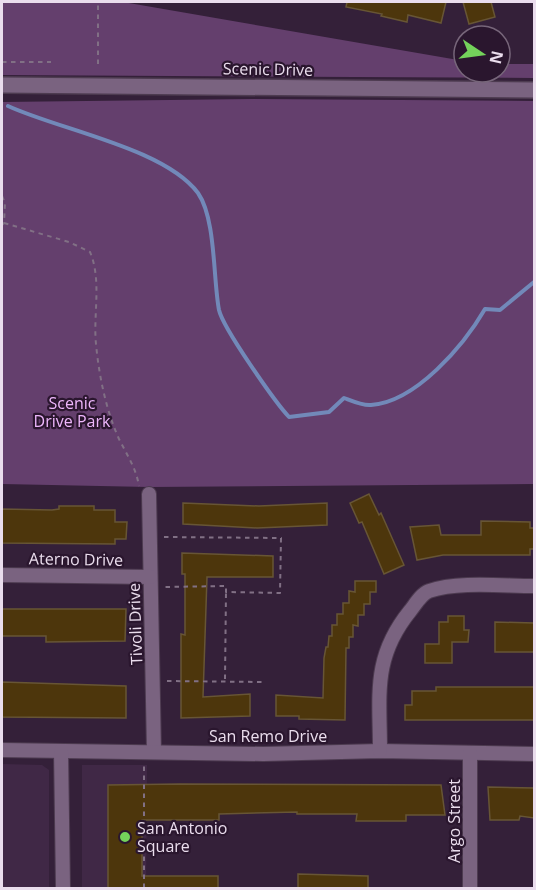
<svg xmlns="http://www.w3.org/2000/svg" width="536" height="890" viewBox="0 0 536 890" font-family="'Open Sans',sans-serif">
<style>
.built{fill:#402846}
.green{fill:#643f6d}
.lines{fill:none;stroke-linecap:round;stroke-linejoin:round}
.stream{stroke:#7289b9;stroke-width:4}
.building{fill:#4d360c;stroke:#675535;stroke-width:1.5}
.minor-casing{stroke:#4d3b50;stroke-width:16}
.tertiary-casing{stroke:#4d3b50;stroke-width:18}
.path{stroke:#817085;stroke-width:2;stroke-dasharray:4.5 4.5;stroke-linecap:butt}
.minor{stroke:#7a6380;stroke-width:14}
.tertiary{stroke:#7a6380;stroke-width:15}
.poi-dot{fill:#74d25b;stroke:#2a162e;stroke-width:2}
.labels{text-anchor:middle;stroke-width:4.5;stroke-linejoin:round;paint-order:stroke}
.street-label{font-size:16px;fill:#eadded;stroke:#2a162e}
.park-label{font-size:16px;fill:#edb6fb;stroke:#2a162e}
.poi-label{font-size:16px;fill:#eadded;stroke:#2a162e;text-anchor:start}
</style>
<rect width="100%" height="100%" fill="#342039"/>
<g class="built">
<polygon points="2,764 42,765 49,770 49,888 2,888"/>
<polygon points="82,765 147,765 146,888 82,888"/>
</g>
<g class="green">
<polygon points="2,2 123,2 464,61 464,72 500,72 500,64 534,64 534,78 2,75"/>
<polygon points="253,99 534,101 534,484 149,487 2,484 2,102"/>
</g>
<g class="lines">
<path class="stream" d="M8,106C60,130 164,148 198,193C216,219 213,279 219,310C223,328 275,402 289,417L329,412L344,398C352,401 363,406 371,405C416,402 464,345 485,309L500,310L534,282"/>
</g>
<g class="building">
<polygon points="347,2 446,2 441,23 408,15 407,22 381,16 382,14 346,7"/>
<polygon points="463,2 491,2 495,17 469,24"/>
<polygon points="369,494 379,515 381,513 404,565 384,574 362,522 359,523 350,503"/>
<polygon points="183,503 259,506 327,503 327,525 257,528 183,524"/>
<polygon points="59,506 94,506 94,510 115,510 115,522 127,522 126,539 115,539 115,544 2,543 2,509 52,510 59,509"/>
<polygon points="481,521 530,522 530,528 534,528 534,549 530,549 530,555 443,555 417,560 410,527 439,525 441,535 481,535"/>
<polygon points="182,553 273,556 273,577 207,577 203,697 250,694 250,716 181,718 181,634 185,635 185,574 182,574"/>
<polygon points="355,581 376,581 376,592 370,592 370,604 364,604 364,615 358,615 358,626 353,625 353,637 349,637 349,648 346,648 345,720 299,719 299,716 276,716 276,695 323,698 324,658 326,647 328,647 329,636 332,636 332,625 337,625 337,614 343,614 343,603 349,603 349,591 355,592"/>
<polygon points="2,609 126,609 125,641 46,642 46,636 2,636"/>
<polygon points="448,616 464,616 464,630 469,630 468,642 452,642 452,663 425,663 425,644 439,644 439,622 448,622"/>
<polygon points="495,622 534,623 534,652 495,652"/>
<polygon points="2,682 126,686 126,718 2,717"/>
<polygon points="436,687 534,687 534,720 405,720 405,705 412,705 412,691 436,691"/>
<polygon points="180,784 441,785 445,815 406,815 406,821 356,821 357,814 297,814 297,812 219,814 219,820 142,820 142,876 218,876 218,888 108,888 108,785"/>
<polygon points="488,787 534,788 534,818 520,816 519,820 490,820"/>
<polygon points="298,874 368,876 368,888 298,888"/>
</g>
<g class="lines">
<defs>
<g id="minor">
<polyline points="149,494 154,752"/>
<polyline points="2,575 150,577"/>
<polyline points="2,750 263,754 380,751 534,754"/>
<polyline points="61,751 63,888"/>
<path d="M380,751C380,695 372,658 410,611C415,605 421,594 429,591C458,581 503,586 534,586"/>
<polyline points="470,888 470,753"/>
</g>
<polyline id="tertiary" points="2,85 534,90"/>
</defs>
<use href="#minor" class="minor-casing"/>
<use href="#tertiary" class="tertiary-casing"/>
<g class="path">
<polyline points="2,62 51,62"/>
<polyline points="98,64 98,2"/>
<polyline points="2,196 5,203 4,223 2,225"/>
<path d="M4,223L69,242L90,252C102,280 93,315 96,344C99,376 106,410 119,439C127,455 136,468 139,486"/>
<polyline points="164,537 281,538 280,593 226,592 226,586 165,587"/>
<polyline points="225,679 226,592"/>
<polyline points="167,681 263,682"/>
<polyline points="144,888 144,765"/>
</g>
<use href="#minor" class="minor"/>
<use href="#tertiary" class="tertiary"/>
</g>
<circle class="poi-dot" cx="125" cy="837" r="6"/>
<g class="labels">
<g class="street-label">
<text transform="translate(268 69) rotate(1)" y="6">Scenic Drive</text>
<text transform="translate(76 559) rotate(1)" y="6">Aterno Drive</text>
<text transform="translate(135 624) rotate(-92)" y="6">Tivoli Drive</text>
<text x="268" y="742">San Remo Drive</text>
<text transform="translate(454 821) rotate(-90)" y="6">Argo Street</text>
</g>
<g class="park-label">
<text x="72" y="409">Scenic<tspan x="72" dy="18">Drive Park</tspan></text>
</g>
<g class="poi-label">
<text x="137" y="834">San Antonio<tspan x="137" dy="18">Square</tspan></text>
</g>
</g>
<rect width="536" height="890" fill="none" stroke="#eadded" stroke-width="6"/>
<g transform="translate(482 54) rotate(103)"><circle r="28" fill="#2a162e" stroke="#77667a" stroke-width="1.5"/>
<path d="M0-4.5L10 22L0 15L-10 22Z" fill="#74d25b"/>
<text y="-9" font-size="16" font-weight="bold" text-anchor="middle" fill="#eadded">N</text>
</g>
</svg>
